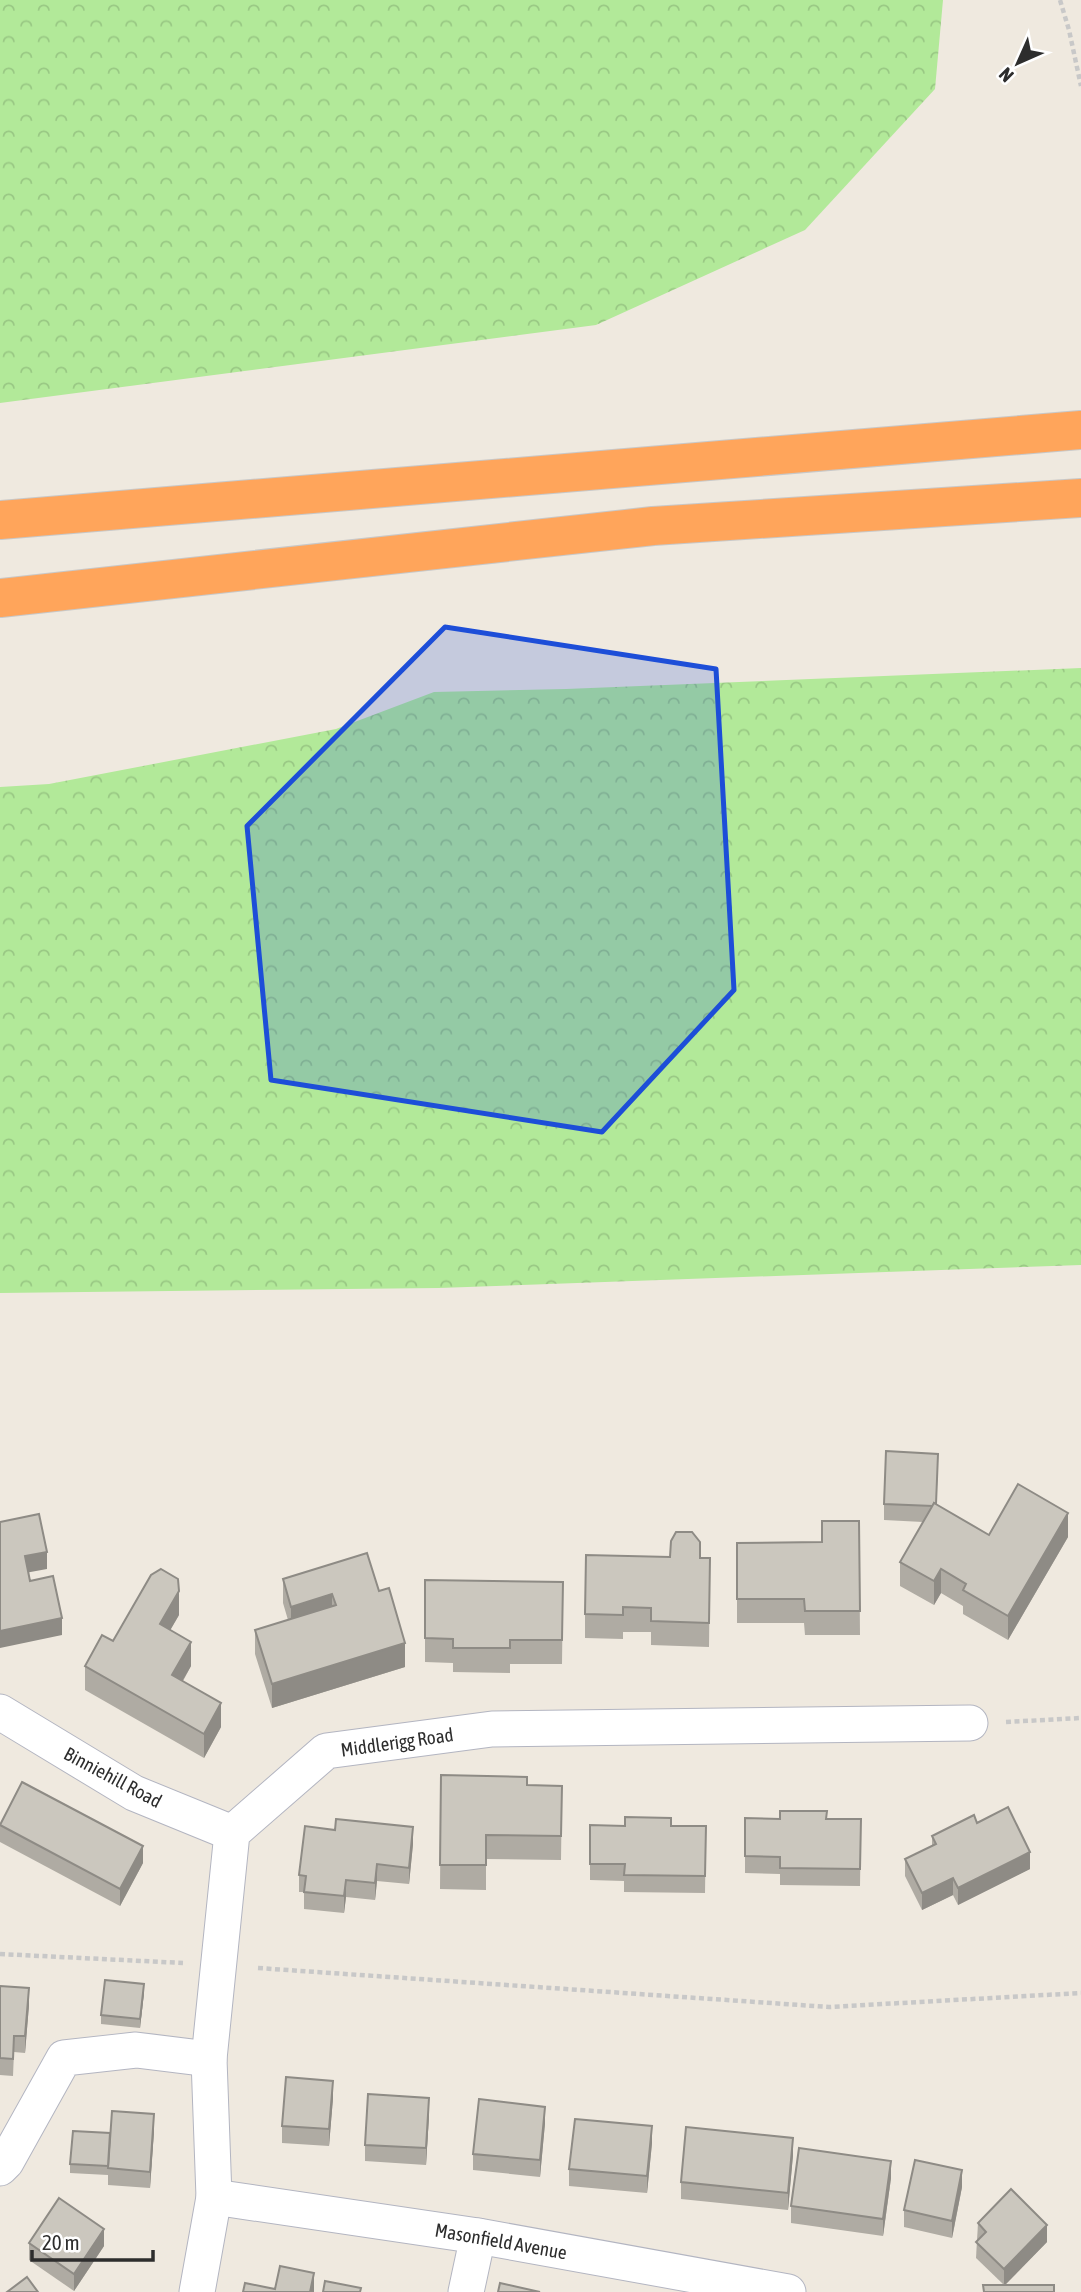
<svg xmlns="http://www.w3.org/2000/svg" width="1081" height="2292" viewBox="0 0 1081 2292" font-family="'Asap Condensed',sans-serif">
<style>
.forest{fill:url(#forest-crowns)}
.lines{fill:none;stroke-linecap:round;stroke-linejoin:round}
.minor-casing{stroke:#b3b5c1;stroke-width:37}
.motorway-casing{stroke:#c8c8c8;stroke-width:40}
.path{stroke:#c8c8c8;stroke-width:4.5;stroke-dasharray:5 3.5;stroke-linecap:butt}
.minor{stroke:#fff;stroke-width:35}
.motorway{stroke:#ffa55b;stroke-width:38}
.wall{fill:#afaba3}
.shaded-wall{fill:#8e8b85}
.building{fill:#cbc7be;stroke:#8e8b85;stroke-width:2}
.marked{fill:#1d4ed8;fill-opacity:0.2;stroke:#1d4ed8;stroke-width:5;stroke-linejoin:round}
.labels{text-anchor:middle;stroke-width:5;stroke-linejoin:round;paint-order:stroke}
.street-label{font-size:19px;fill:#2d2d2d;stroke:#fff}
</style>
<defs>
<pattern id="forest-crowns" width="20" height="18" patternUnits="userSpaceOnUse" patternTransform="scale(1.75)"><rect width="20" height="18" fill="#b2e999"/><path d="M2 6a3 3 0 1 1 6 0M12 15a3 3 0 1 1 6 0" fill="none" stroke="#99c884"/></pattern>
</defs>
<rect width="100%" height="100%" fill="#efe9df"/>
<g class="forest">
<polygon points="0,0 943,0 935,89 805,230 596,325 0,403"/>
<polygon points="1081,668 1081,1265 439,1288 0,1293 0,787 49,784 336,729 434,692 566,689"/>
</g>
<g class="lines">
<defs>
<g id="minor">
<polyline points="0,1712 134,1793 232,1833"/>
<polyline points="0,2168 6,2162 64,2058 136,2050 209,2059"/>
<polyline points="214,2197 478,2236 788,2292"/>
<polyline points="197,2292 214,2197 209,2059 232,1833 326,1751 492,1729 970,1723"/>
<polyline points="466,2292 478,2236"/>
</g>
<g id="motorway">
<polyline points="0,520 1081,430"/>
<polyline points="0,598 653,526 1081,498"/>
</g>
</defs>
<use href="#minor" class="minor-casing"/>
<use href="#motorway" class="motorway-casing"/>
<g class="path">
<polyline points="1060,0 1069,30 1081,86"/>
<polyline points="1006,1722 1081,1718"/>
<polyline points="0,1954 183,1963"/>
<polyline points="258,1968 829,2007 1081,1993"/>
</g>
<use href="#minor" class="minor"/>
<use href="#motorway" class="motorway"/>
</g>
<g class="wall">
<polygon points="938,1470 936,1504 989,1535 1068,1537 1008,1640 963,1614 963,1606 941,1593 934,1605 900,1586 900,1562 923,1522 884,1520 884,1504"/>
<polygon points="859,1521 860,1635 805,1635 804,1623 737,1623 737,1543 822,1542"/>
<polygon points="700,1558 710,1558 709,1647 651,1645 651,1632 623,1632 623,1639 585,1638 585,1614"/>
<polygon points="283,1579 379,1591 405,1667 272,1708 255,1654 255,1630 288,1620 283,1603"/>
<polygon points="425,1580 563,1582 562,1664 510,1664 510,1673 453,1672 453,1663 425,1662"/>
<polygon points="179,1615 170,1630 191,1666 183,1681 221,1727 204,1758 85,1690 85,1666 113,1641"/>
<polygon points="441,1775 527,1785 562,1786 561,1860 486,1859 486,1890 440,1889"/>
<polygon points="745,1818 861,1819 860,1886 780,1885 780,1874 745,1873"/>
<polygon points="0,1823 143,1863 120,1906 0,1842"/>
<polygon points="977,1823 1030,1869 958,1905 953,1895 922,1910 905,1876 905,1859 932,1846 932,1836"/>
<polygon points="590,1825 706,1826 705,1893 624,1892 624,1881 590,1880"/>
<polygon points="413,1844 409,1884 377,1881 375,1900 346,1897 344,1913 304,1909 304,1892 299,1892 299,1875"/>
<polygon points="0,1986 29,2005 25,2053 14,2052 13,2076 0,2075"/>
<polygon points="144,1993 140,2028 101,2024 101,2015"/>
<polygon points="333,2098 329,2146 282,2143 282,2126"/>
<polygon points="429,2115 426,2165 365,2161 365,2145"/>
<polygon points="545,2123 540,2177 473,2170 473,2154"/>
<polygon points="154,2131 150,2188 108,2185 108,2175 70,2173 70,2164 110,2133"/>
<polygon points="652,2143 647,2193 569,2186 569,2169"/>
<polygon points="793,2155 788,2210 681,2199 681,2182"/>
<polygon points="891,2178 883,2236 791,2223 791,2206"/>
<polygon points="962,2187 952,2238 904,2227 904,2210"/>
<polygon points="978,2223 1047,2242 1005,2285 1004,2285 976,2258"/>
<polygon points="29,2243 104,2246 74,2291 29,2260"/>
</g>
<g class="shaded-wall">
<polygon points="1068,1513 1068,1537 1008,1640 1008,1616"/>
<polygon points="47,1552 47,1569 25,1573 25,1556"/>
<polygon points="941,1569 941,1593 934,1605 934,1581"/>
<polygon points="179,1591 179,1615 160,1648 160,1624"/>
<polygon points="332,1594 332,1618 291,1631 291,1607"/>
<polygon points="62,1618 62,1635 0,1648 0,1631"/>
<polygon points="191,1642 191,1666 172,1699 172,1675"/>
<polygon points="405,1643 405,1667 272,1708 272,1684"/>
<polygon points="221,1703 221,1727 204,1758 204,1734"/>
<polygon points="413,1827 413,1844 409,1884 409,1868"/>
<polygon points="143,1846 143,1863 120,1906 120,1889"/>
<polygon points="1030,1852 1030,1869 958,1905 958,1888"/>
<polygon points="377,1864 377,1881 375,1900 375,1883"/>
<polygon points="953,1878 953,1895 922,1910 922,1893"/>
<polygon points="346,1880 346,1897 344,1913 344,1896"/>
<polygon points="144,1984 144,1993 140,2028 140,2019"/>
<polygon points="29,1988 29,2005 25,2053 25,2036"/>
<polygon points="333,2081 333,2098 329,2146 329,2129"/>
<polygon points="429,2098 429,2115 426,2165 426,2148"/>
<polygon points="545,2107 545,2123 540,2177 540,2160"/>
<polygon points="154,2114 154,2131 150,2188 150,2172"/>
<polygon points="652,2126 652,2143 647,2193 647,2176"/>
<polygon points="793,2138 793,2155 788,2210 788,2193"/>
<polygon points="891,2161 891,2178 883,2236 883,2219"/>
<polygon points="962,2170 962,2187 952,2238 952,2221"/>
<polygon points="1047,2225 1047,2242 1004,2286 1004,2269"/>
<polygon points="104,2229 104,2246 74,2291 74,2274"/>
<polygon points="314,2273 314,2292 310,2292"/>
</g>
<g class="building">
<polygon points="886,1451 938,1454 936,1504 934,1503 933,1506 884,1504"/>
<polygon points="1018,1484 1068,1513 1008,1616 963,1590 966,1584 941,1569 934,1581 900,1562 934,1503 989,1535"/>
<polygon points="39,1514 47,1552 25,1556 30,1581 53,1576 62,1618 0,1631 0,1522"/>
<polygon points="822,1521 859,1521 860,1611 805,1611 804,1599 737,1599 737,1543 822,1542"/>
<polygon points="676,1532 692,1532 700,1542 700,1558 710,1558 709,1623 651,1621 651,1608 623,1607 623,1615 585,1614 586,1555 670,1557 671,1541"/>
<polygon points="367,1553 379,1591 389,1588 405,1643 272,1684 255,1630 336,1605 332,1594 291,1607 283,1579"/>
<polygon points="161,1569 178,1579 179,1591 160,1624 191,1642 172,1675 221,1703 204,1734 85,1666 102,1635 113,1641 151,1575"/>
<polygon points="425,1580 563,1582 562,1640 510,1640 510,1648 453,1648 453,1639 425,1638"/>
<polygon points="441,1775 527,1777 527,1785 562,1786 561,1836 486,1835 486,1865 440,1865"/>
<polygon points="22,1782 143,1846 120,1889 0,1825"/>
<polygon points="1008,1807 1030,1852 958,1888 953,1878 922,1893 905,1859 936,1844 932,1836 974,1815 977,1823"/>
<polygon points="780,1811 827,1811 826,1819 861,1819 860,1869 780,1868 780,1857 745,1856 745,1818 780,1819"/>
<polygon points="625,1817 671,1818 671,1826 706,1826 705,1876 624,1875 625,1864 590,1864 590,1825 625,1826"/>
<polygon points="336,1819 413,1827 409,1868 377,1864 375,1883 346,1880 344,1896 304,1892 306,1876 299,1875 305,1826 335,1830"/>
<polygon points="105,1980 144,1984 140,2019 101,2015"/>
<polygon points="0,1986 29,1988 25,2036 14,2036 13,2059 0,2058"/>
<polygon points="286,2077 333,2081 329,2129 282,2126"/>
<polygon points="368,2094 429,2098 426,2148 365,2145"/>
<polygon points="479,2099 545,2107 540,2160 473,2154"/>
<polygon points="112,2111 154,2114 150,2172 108,2168"/>
<polygon points="575,2119 652,2126 647,2176 569,2169"/>
<polygon points="686,2127 793,2138 788,2193 681,2182"/>
<polygon points="73,2131 110,2133 108,2166 70,2164"/>
<polygon points="799,2148 891,2161 883,2219 791,2206"/>
<polygon points="915,2160 962,2170 952,2221 904,2210"/>
<polygon points="1011,2189 1047,2225 1004,2269 976,2242 986,2232 978,2223"/>
<polygon points="59,2198 104,2229 74,2274 29,2243"/>
<polygon points="280,2266 314,2273 310,2292 243,2292 245,2283 275,2289"/>
<polygon points="27,2277 38,2292 7,2292"/>
<polygon points="325,2281 361,2288 360,2292 323,2292"/>
<polygon points="500,2283 540,2292 498,2292"/>
<polygon points="983,2285 1054,2285 1054,2292 984,2292"/>
</g>
<path class="marked" d="M445,627L716,669L734,990L602,1132L271,1080L247,826Z"/>
<g class="labels">
<g class="street-label">
<text transform="translate(397 1742) rotate(-8)" y="7">Middlerigg Road</text>
<text transform="translate(113 1777) rotate(28)" y="7">Binniehill Road</text>
<text transform="translate(501 2241) rotate(10)" y="7">Masonfield Avenue</text>
</g>
</g>
<g transform="translate(1018 63) rotate(225)" stroke="#ffffff" stroke-width="5" paint-order="stroke">
<path d="M0-5L12 26L0 18L-12 26Z" fill="#2d2d2d"/>
<text y="-10" font-size="19" font-weight="bold" text-anchor="middle" fill="#2d2d2d">N</text>
</g>
<path d="M32 2250v10h121v-10" fill="none" stroke="#2d2d2d" stroke-width="3.5"/>
<text x="42" y="2250" font-size="21" fill="#2d2d2d" stroke="#ffffff" stroke-width="5" paint-order="stroke">20 m</text>
</svg>
